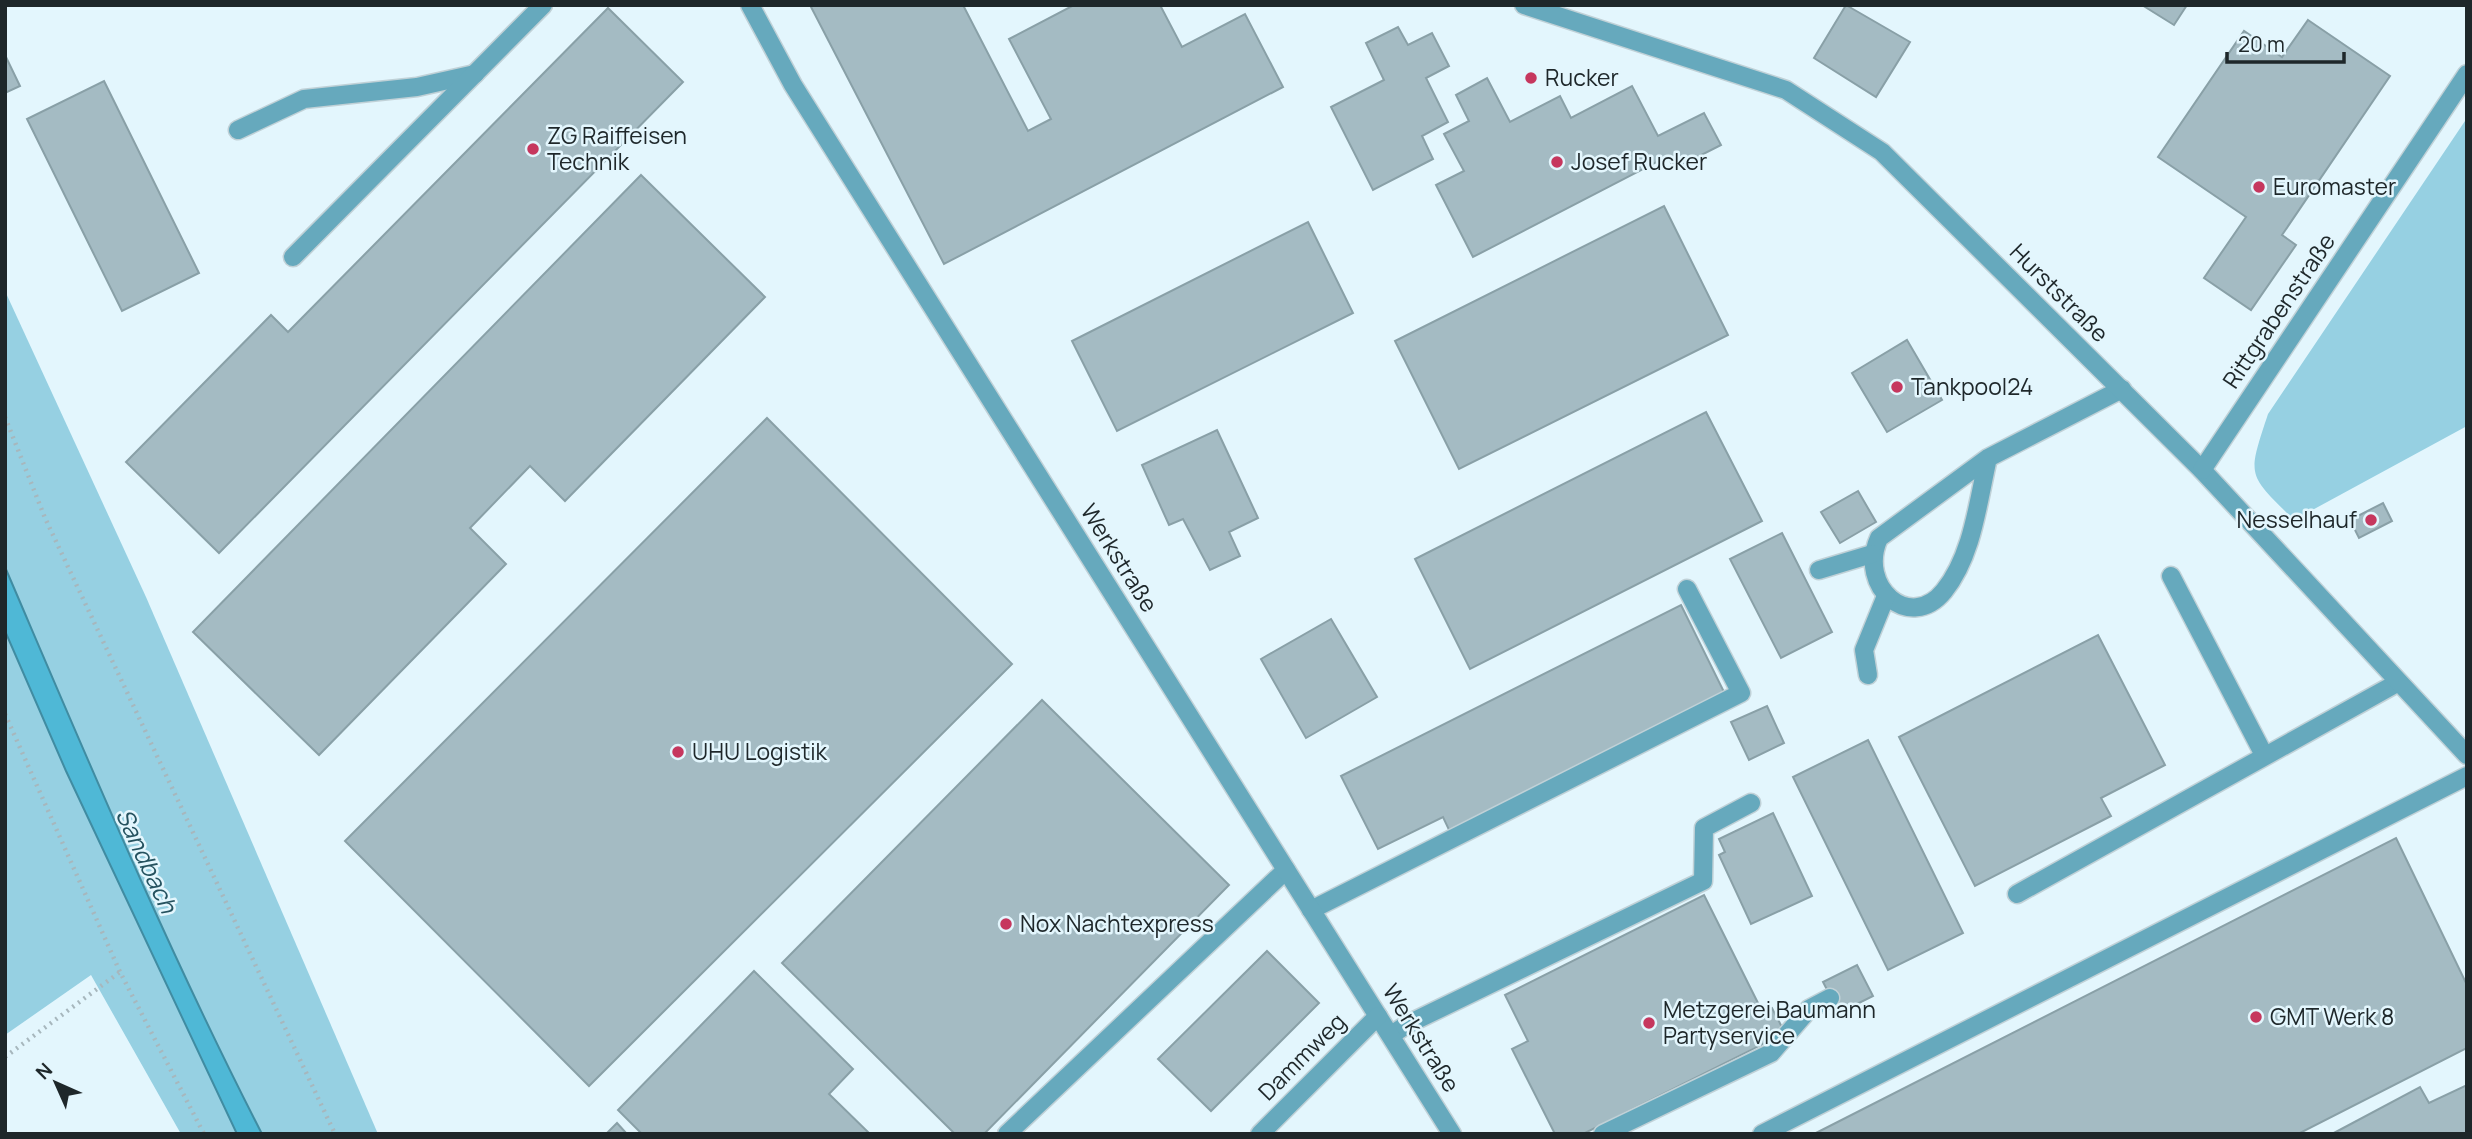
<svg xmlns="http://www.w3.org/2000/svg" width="2472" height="1139" viewBox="0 0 2472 1139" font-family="Manrope,sans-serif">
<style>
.green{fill:#96d0e2}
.water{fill:#4fb8d6;stroke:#408ca2;stroke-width:2}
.building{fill:#a4bbc3;stroke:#89a0a7;stroke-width:2}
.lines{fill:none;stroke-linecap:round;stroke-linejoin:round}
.lane-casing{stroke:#c0d1d7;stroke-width:21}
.street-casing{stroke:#c0d1d7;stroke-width:21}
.path{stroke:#a7b7bd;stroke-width:4.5;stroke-dasharray:2 5;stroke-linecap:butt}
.lane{stroke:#66a9bd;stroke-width:18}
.street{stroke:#66a9bd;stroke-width:18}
.poi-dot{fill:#c6375e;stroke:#e3f6fd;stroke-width:2.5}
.labels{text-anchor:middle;stroke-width:5;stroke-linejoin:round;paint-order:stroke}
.poi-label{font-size:23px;fill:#1e272a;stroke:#e3f6fd;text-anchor:start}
.street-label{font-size:23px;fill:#1e272a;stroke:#e3f6fd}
.water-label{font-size:24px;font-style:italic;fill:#25525f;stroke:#e3f6fd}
</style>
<rect width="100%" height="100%" fill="#e3f6fd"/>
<g class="green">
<path d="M2467,118V426L2294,520C2247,473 2247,478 2268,414Z"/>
<polygon points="5,291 146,597 378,1134 262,1134 206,1025 97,782 5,567"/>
<polygon points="5,631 66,771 237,1134 181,1134 91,975 5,1035"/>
</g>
<path class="water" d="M5,567C87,758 167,949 262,1134H237L66,771L5,631Z"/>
<g class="building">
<polygon points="810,5 963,5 1028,131 1051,119 1009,39 1074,5 1160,5 1182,47 1245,14 1283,87 944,264"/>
<polygon points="1846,5 1910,42 1876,97 1814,58"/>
<polygon points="2142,5 2187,5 2174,25"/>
<polygon points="608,8 683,82 219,553 126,462 271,315 288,332"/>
<polygon points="2308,20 2390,76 2282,235 2296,245 2251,310 2204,278 2246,217 2158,157 2244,31 2282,57"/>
<polygon points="1398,27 1408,45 1432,33 1449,66 1426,78 1448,122 1422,136 1433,159 1373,190 1331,107 1384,80 1366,43"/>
<polygon points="5,55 20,86 5,93"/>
<polygon points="1487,78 1510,122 1560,96 1571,118 1632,86 1658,136 1704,113 1721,145 1674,169 1668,156 1473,257 1436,185 1464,171 1444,134 1469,121 1456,95"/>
<polygon points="104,81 199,273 122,311 27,119"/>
<polygon points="641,175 765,297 565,501 530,466 470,528 506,564 319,755 193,632"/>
<polygon points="1664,206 1728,335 1459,469 1395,341"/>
<polygon points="1308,222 1353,313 1117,431 1072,341"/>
<polygon points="1907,340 1942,400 1887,432 1852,373"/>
<polygon points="1706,412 1762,521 1470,669 1415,559"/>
<polygon points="767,418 1012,664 589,1086 345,841"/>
<polygon points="1217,430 1258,518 1229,532 1240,556 1210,570 1183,519 1169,525 1142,465"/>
<polygon points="1858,491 1876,522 1840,543 1821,512"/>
<polygon points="2383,503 2392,521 2359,538 2350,520"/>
<polygon points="1782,533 1832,632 1781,658 1730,559"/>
<polygon points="1681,605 1725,694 1450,832 1443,817 1378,849 1341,776"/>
<polygon points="1331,619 1377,697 1306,738 1261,659"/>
<polygon points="2098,635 2165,765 2101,798 2111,816 1975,886 1899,737"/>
<polygon points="1042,700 1229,885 984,1134 955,1134 782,963"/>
<polygon points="1767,706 1784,743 1749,760 1731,722"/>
<polygon points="1868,740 1963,933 1888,970 1793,777"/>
<polygon points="1773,813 1812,896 1751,924 1719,855 1725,852 1719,839"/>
<polygon points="2396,838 2467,985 2467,1048 2298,1134 1814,1134"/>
<polygon points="1704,895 1763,1013 1772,1008 1785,1033 1583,1134 1555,1134 1512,1049 1528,1041 1505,995"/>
<polygon points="1267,951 1319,1003 1211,1111 1158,1059"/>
<polygon points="1857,965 1873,996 1839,1013 1823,982"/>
<polygon points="754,971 853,1069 829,1094 870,1134 642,1134 618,1110"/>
<polygon points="2467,1085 2467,1134 2332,1134 2420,1087 2429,1103"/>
<polygon points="617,1123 627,1134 606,1134"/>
</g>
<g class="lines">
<defs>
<g id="lane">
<polyline points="238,130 304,99 417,87 475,74"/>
<polyline points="293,257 543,5"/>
<path d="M1988,458C1978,501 1973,555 1944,591C1910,633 1857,587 1879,538L1988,458L2122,389"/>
<polyline points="1819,570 1872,554"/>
<polyline points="2171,576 2264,755"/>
<polyline points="1868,675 1864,650 1886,596"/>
<polyline points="2017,894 2397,683"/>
<polyline points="1311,910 1741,693 1687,589"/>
<polyline points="1391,1035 1408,1024 1703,881 1704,828 1751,803"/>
<polyline points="1007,1134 1286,870"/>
<polyline points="1603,1134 1771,1053 1809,1009 1830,998"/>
<polyline points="1762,1134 2467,776"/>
</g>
<g id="street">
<polyline points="750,5 793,85 1452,1134"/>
<polyline points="1524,5 1786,90 1882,152 2202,470 2467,755"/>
<polyline points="2202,470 2467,74"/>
<polyline points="1260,1134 1378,1016"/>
</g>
</defs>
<use href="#lane" class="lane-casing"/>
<use href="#street" class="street-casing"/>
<g class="path">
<polyline points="5,417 45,518 335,1134"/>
<polyline points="5,714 120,972 204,1134"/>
<polyline points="5,1057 120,972"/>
</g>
<use href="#lane" class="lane"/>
<use href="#street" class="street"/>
</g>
<g class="poi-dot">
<circle cx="1531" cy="78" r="7"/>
<circle cx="533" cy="149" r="7"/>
<circle cx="1557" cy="162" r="7"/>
<circle cx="2259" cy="187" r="7"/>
<circle cx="1897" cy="387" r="7"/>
<circle cx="2371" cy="520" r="7"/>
<circle cx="678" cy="752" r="7"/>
<circle cx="1006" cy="924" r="7"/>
<circle cx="2256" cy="1017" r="7"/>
<circle cx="1649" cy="1023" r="7"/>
</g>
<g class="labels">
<g class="poi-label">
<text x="1545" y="86">Rucker</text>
<text x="547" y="144">ZG Raiffeisen<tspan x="547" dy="26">Technik</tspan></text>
<text x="1571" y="170">Josef Rucker</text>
<text x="2273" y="195">Euromaster</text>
<text x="1911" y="395">Tankpool24</text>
<text x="2357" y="528" text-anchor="end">Nesselhauf</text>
<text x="692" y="760">UHU Logistik</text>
<text x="1020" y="932">Nox Nachtexpress</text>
<text x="1663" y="1018">Metzgerei Baumann<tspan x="1663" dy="26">Partyservice</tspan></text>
<text x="2270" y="1025">GMT Werk 8</text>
</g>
<g class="street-label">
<text transform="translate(2059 293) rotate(45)" y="8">Hurststraße</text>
<text transform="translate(2279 311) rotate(-56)" y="8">Rittgrabenstraße</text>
<text transform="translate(1119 558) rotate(58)" y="8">Werkstraße</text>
<text transform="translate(1421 1038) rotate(58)" y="8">Werkstraße</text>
<text transform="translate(1302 1057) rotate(-45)" y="8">Dammweg</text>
</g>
<g class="water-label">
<text transform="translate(146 861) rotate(65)" y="8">Sandbach</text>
</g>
</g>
<rect width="2472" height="1139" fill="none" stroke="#1e272a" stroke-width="14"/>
<g transform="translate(56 1083) rotate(315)" stroke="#e3f6fd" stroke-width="5" paint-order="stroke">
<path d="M0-5L12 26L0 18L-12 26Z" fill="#1e272a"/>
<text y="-10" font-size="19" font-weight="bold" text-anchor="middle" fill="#1e272a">N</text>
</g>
<path d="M2227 52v10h117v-10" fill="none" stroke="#1e272a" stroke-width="3.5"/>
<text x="2238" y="52" font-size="21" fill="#1e272a" stroke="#e3f6fd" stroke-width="5" paint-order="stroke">20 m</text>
</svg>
